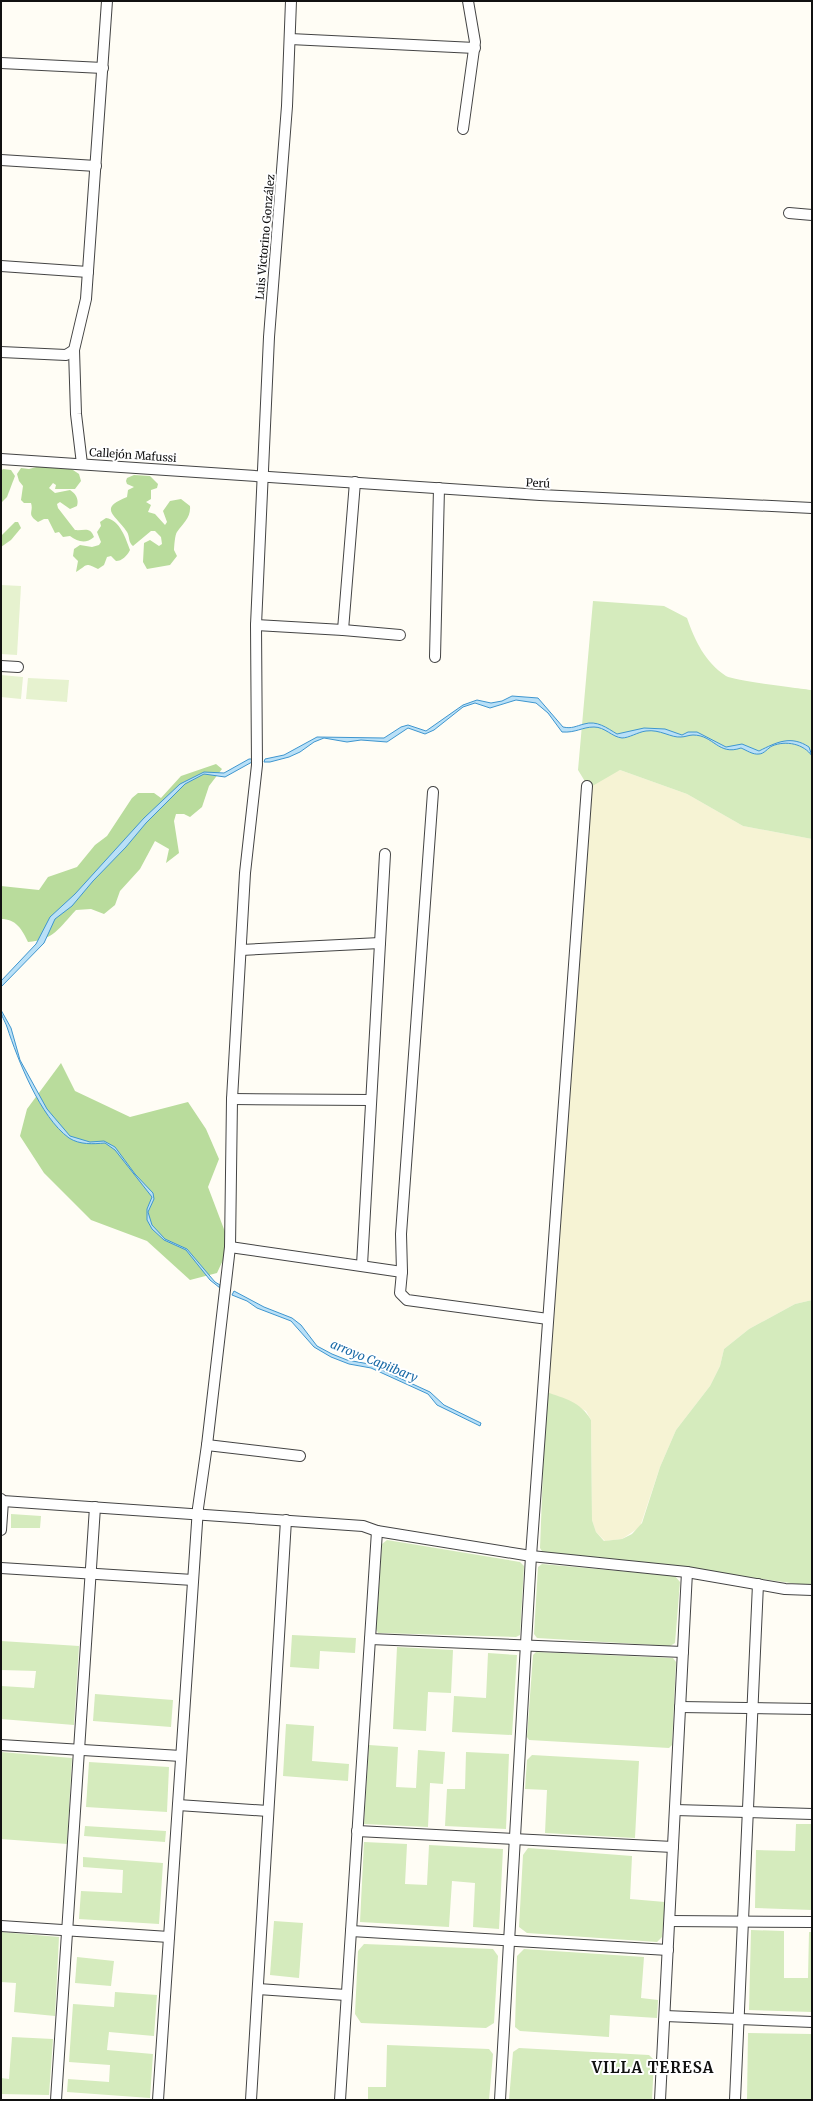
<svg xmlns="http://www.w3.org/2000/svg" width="813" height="2101" viewBox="0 0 813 2101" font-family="Merriweather,serif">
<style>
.farmland{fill:#f6f3d4}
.green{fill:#d5ebbd}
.forest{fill:#b9dc9c}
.pitch{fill:#e6f2cf}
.water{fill:#b9e0f7;stroke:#3f96cf}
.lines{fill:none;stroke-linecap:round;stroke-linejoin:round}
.minor-casing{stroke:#444;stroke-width:12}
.minor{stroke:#fff;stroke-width:10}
.labels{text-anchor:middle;stroke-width:4;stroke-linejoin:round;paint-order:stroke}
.street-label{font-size:11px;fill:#111;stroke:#fff}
.water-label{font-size:12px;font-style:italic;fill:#1768a6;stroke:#fff}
.district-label{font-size:15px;font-weight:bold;letter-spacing:1px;fill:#111;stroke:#fff}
</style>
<rect width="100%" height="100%" fill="#fffdf5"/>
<polygon class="farmland" points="620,770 687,794 743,826 812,839 812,1300 795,1304 749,1329 724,1349 720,1366 710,1386 676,1430 660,1467 640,1527 622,1539 605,1541 596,1532 592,1520 591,1420 586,1411 546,1392 591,781"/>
<g class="green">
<path d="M593,601L664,606L687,618C695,641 705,662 726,676C735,681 798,688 812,690V839L743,826L687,794L620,770L589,788L578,770Z"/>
<path d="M812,1300V1586L689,1569L543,1553L540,1548L546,1392C564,1398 581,1402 591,1420L592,1520L596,1532L604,1541L622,1539L632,1534L642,1523L660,1467L676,1430L710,1386L720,1366L724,1349L749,1329L795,1304Z"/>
<polygon points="11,1514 41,1516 40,1528 11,1528"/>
<polygon points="387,1540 520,1562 524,1566 520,1635 516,1637 378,1633 376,1629 382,1544"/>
<polygon points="542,1564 675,1576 680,1582 675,1643 670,1646 537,1638 534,1634 538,1567"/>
<polygon points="292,1635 356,1638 355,1653 320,1651 319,1669 290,1667"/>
<polygon points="1,1641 79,1646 74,1725 1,1719 1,1686 34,1688 36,1671 1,1670"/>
<polygon points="397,1647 453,1650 451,1693 428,1692 426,1731 393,1729"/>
<polygon points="536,1652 673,1658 676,1662 672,1745 669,1748 529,1740 527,1737 533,1655"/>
<polygon points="488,1653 517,1655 512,1735 452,1732 454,1696 486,1698"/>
<polygon points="95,1694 173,1700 171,1727 93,1721"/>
<polygon points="286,1724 314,1726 312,1761 349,1764 348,1781 283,1776"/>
<polygon points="369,1745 398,1747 396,1787 416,1788 418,1750 445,1752 443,1784 430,1783 428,1827 364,1824"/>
<polygon points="1,1752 72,1758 67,1844 1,1839"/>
<polygon points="466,1752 509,1754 506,1829 445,1826 447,1789 465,1789"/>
<polygon points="532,1755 639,1761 635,1838 545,1833 547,1790 525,1789 527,1760"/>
<polygon points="89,1762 169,1767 167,1812 86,1807"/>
<polygon points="796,1824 812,1824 812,1910 755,1908 756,1850 795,1851"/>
<polygon points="85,1826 166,1831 165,1842 84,1836"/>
<polygon points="364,1842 407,1844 405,1884 427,1885 429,1845 503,1849 499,1929 473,1927 475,1883 452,1881 449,1927 360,1922"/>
<polygon points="528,1848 632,1856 630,1899 665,1902 662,1937 657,1942 527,1933 519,1927 523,1855"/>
<polygon points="83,1857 163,1863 159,1924 79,1919 81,1891 122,1893 123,1870 83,1867"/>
<polygon points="274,1921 303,1923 299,1978 270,1975"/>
<polygon points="751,1930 784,1931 784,1978 808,1978 809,1932 812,1932 812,2012 749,2010"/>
<polygon points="1,1932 59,1937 55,2016 14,2012 16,1983 1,1982"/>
<polygon points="364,1944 493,1949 498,1956 494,2023 486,2028 361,2023 355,2014 358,1951"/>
<polygon points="524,1949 644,1957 641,1998 658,2000 657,2018 610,2015 609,2037 520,2031 515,2027 517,1956"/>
<polygon points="77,1957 114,1961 111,1986 75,1983"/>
<polygon points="115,1992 157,1995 154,2036 109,2032 107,2050 153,2054 150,2098 67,2092 68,2079 109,2082 110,2065 69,2062 73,2004 114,2007"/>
<polygon points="748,2033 812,2034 812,2100 747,2100"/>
<polygon points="12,2037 53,2039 49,2095 1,2094 1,2078 9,2079"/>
<polygon points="387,2045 489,2049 493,2054 489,2100 368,2100 368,2087 386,2087"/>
<polygon points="519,2048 649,2055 654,2060 652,2100 509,2100 513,2052"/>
</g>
<g class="forest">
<path d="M40,466H52L60,469L70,468L79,474L81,481L75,489H55L56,485L53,483L49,488L55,493L70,490C76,494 79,499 77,506L70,509L60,502L57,504L58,508L75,530C84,531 90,526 94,537C86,544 78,542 70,536L63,537L59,532L55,533L48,519H44L38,522C26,514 34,512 31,503H24L21,500L23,486L19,481L17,474L21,468L29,469Z"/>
<polygon points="3,469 11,470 15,476 7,497 1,503 1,471"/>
<path d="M134,475L150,476L158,484L157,488L151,490V499L146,502L151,505L148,512L155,514L165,525L167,522L163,511L170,501L181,499L190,506C191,518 183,523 177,532C175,534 174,547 174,550L177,556L170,565L147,569L143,562L144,543L150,540L159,546L162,544L161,537L155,531H151L133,546C128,542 130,537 127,532C116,515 97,509 127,497L128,490L134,487L127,484L126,481L127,478Z"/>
<path d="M106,518C120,520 126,539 130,550C127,556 122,561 116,561L111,556L107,557L104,565L98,569C84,562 88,565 76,572L78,561L73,556L74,549L80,545L92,547L99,545L101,542L97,532L101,526L100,522Z"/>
<polygon points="15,522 18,522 21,528 11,540 1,547 1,536"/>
<path d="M216,764L222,769L209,786L202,807L190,817L184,814H176L174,821L179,853L166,863L169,849L155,841L140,869L120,891L115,905L104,914L91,909L76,910C59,928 54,940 28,942C22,929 16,919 1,919V886L39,890L48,877L77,867L95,845L107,836L132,798L138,793H154L161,798L181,776Z"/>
<polygon points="61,1063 75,1091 130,1117 188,1102 206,1129 219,1159 208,1187 230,1245 217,1273 190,1280 147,1241 91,1220 44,1173 20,1136 27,1109"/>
</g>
<g class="pitch">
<polygon points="1,585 21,586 17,655 1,654"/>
<polygon points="1,675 23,677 21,699 1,697"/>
<polygon points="28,678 69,680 67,702 26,699"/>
</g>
<g class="water">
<path d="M512,696L538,698L563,727C572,729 576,726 584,724C597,720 607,728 617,734L644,728L665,729L682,735L688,732H697L726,747L742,744L759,751C777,742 791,735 809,747L812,756C804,744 786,740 772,746C768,748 764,754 759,754C753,755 746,750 741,748C718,756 714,735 693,735C689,735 685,737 681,737C671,738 660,729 646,731C638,732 629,738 622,738C612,737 605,727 594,727C582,727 576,733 562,732L548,713L536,703L516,700L490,708L475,703L463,707L434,730L425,734L408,728L387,742L361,740L347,742L324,738L314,742L300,752L289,757L270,762H264L265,759L284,755L317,737L384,738L401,727L408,725L426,731L463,705L477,700L491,703L502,701Z"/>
<polygon points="249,759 252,759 252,762 225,777 204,774 185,784 146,823 126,847 93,881 72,906 55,919 44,943 1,987 1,981 36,944 50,917 75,894 144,818 180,784 204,772 224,773"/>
<path d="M1,1010L11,1028L20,1060L47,1109L70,1136L90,1142L104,1141L115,1147L135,1174L153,1193L154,1199L148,1212L152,1225L165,1239L187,1249L215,1282L220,1285V1288L210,1280L186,1250L164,1240L152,1229L147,1220V1209L152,1197L115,1150L105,1143C93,1144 80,1145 69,1138C40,1117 18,1060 7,1027C5,1021 1,1016 1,1010Z"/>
<polygon points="234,1291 264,1307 292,1318 301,1325 317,1346 332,1354 347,1360 369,1364 430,1392 444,1405 481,1423 480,1426 437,1405 428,1394 371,1368 349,1364 331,1357 314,1347 291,1321 257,1308 247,1301 232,1295"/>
</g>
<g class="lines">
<defs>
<g id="minor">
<polyline points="290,39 475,48"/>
<polyline points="1,63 103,68"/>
<polyline points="463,129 475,42 468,1"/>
<polyline points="1,160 96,166"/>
<polyline points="789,213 812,215"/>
<polyline points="1,266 88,272"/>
<polyline points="1,352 66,355 74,350"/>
<polyline points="1,459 540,495 812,508"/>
<polyline points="82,464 76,414 74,350 86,299 107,1"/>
<polyline points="256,625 343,630 355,482"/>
<polyline points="343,630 400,635"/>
<polyline points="435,657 439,488"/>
<polyline points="1,666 18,667"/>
<polyline points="433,792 401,1234 402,1272 400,1293 407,1300 548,1319"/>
<polyline points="241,950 380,943"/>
<polyline points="232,1099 370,1100"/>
<polyline points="230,1247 402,1272"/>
<polyline points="362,1265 385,854"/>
<polyline points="207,1445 300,1456"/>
<polyline points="1,1499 3,1501 363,1526 377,1531 531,1556 687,1572 785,1589 812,1590"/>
<polyline points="1,1530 3,1501"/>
<polyline points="1,1568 193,1580"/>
<polyline points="370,1639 683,1652"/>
<polyline points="680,1707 812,1709"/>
<polyline points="1,1745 181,1756"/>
<polyline points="178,1805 268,1811"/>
<polyline points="675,1810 812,1814"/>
<polyline points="357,1831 673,1847"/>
<polyline points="670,1921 812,1922"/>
<polyline points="1,1926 169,1937"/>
<polyline points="351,1931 668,1950"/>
<polyline points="258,1989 346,1995"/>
<polyline points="665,2016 812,2022"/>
<polyline points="56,2100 95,1507"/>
<polyline points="158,2100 198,1508 207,1445 230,1247 232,1099 245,873 257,765 256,625 269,337 287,106 291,1"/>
<polyline points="251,2100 286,1520"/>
<polyline points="340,2100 377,1531"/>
<polyline points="500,2100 531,1556 587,786"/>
<polyline points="660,2100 687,1572"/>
<polyline points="735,2100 758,1584"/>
</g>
</defs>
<use href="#minor" class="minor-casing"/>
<use href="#minor" class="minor"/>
</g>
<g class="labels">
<g class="street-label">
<text transform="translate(265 237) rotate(-85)" y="4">Luis Victorino González</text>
<text transform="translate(133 455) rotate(4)" y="4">Callejón Mafussi</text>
<text transform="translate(538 483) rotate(3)" y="4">Perú</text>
</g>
<g class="water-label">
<text transform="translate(374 1361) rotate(22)" y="4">arroyo Capiibary</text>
</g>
<g class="district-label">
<text x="653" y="2073">VILLA TERESA</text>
</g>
</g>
<rect width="813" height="2101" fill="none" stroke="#111111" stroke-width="4"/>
</svg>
